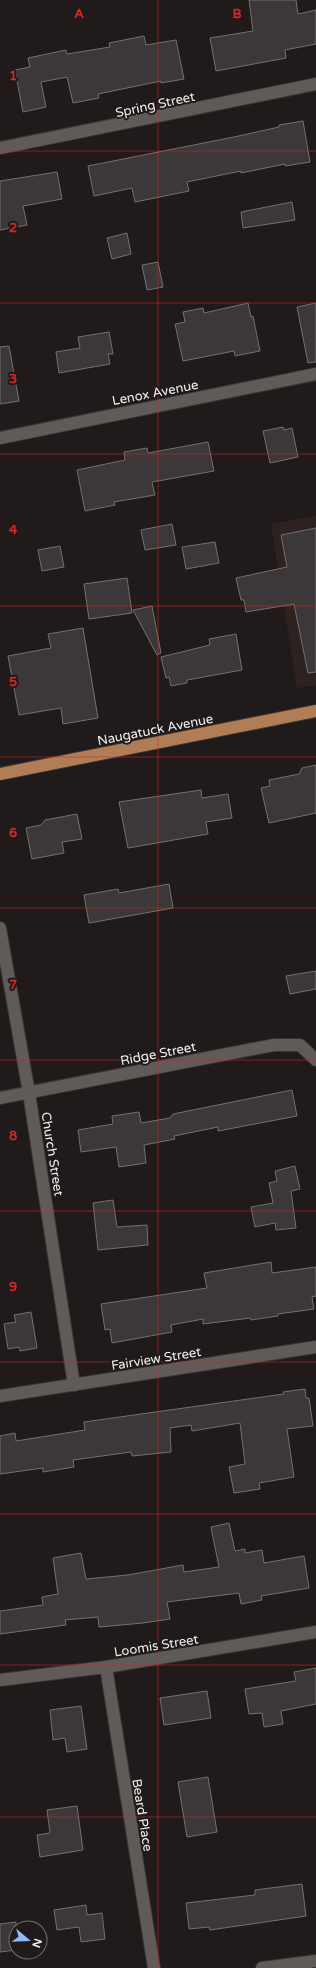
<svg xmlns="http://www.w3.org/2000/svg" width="316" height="1968" viewBox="0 0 316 1968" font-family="'Varela Round',sans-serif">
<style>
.built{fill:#2d2220}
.building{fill:#3c3738;stroke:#756f70}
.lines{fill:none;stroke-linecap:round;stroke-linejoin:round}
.minor-casing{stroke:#393535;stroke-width:14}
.major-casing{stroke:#393535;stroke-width:14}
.minor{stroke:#605a58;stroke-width:12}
.major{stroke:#b07d56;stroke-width:12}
.grid{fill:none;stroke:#d62828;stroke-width:1;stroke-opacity:0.55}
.labels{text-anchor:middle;stroke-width:4;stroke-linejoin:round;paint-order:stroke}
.street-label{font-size:13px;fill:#f3efef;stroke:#201b1a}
.grid-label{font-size:13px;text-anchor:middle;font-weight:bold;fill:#d62828;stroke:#201b1a;stroke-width:4;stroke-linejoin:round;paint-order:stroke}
</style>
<rect width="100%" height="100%" fill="#201b1a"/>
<polygon class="built" points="316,516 316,685 297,688 271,524"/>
<g class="building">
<polygon points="249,0 296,0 298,14 316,10 316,44 285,50 286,58 216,71 210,38 253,31"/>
<polygon points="144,36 146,45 176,40 184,79 161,83 161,81 98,94 99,98 73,103 67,77 41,82 46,107 23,112 15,70 30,67 28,58 66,50 67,54 110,47 109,43"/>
<polygon points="303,121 310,162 285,166 285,164 241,173 241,171 187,182 189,191 135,202 132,188 94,196 88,166 234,137 279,127 279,125"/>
<polygon points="57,172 62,199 23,206 27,225 0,230 0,181"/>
<polygon points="292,202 295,220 243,228 241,212"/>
<polygon points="127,233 131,254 112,259 107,238"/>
<polygon points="158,262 163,287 147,290 142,265"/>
<polygon points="248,303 251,317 253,316 260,351 235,356 234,351 183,361 175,324 185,322 183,312 203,308 204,313"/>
<polygon points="316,303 316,362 308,363 297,307"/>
<polygon points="109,332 113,354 108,354 110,364 59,373 56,352 80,348 78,337"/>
<polygon points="9,346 19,401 0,404 0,347"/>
<polygon points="283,427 284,430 292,428 298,457 270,463 263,431"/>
<polygon points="208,442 214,471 152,482 155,495 114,502 115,505 85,511 77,470 125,460 124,452 147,448 148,453"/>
<polygon points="172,524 176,545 145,550 141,530"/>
<polygon points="316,528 316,672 308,673 294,604 246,612 244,600 241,600 236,578 287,567 281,535"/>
<polygon points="215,542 219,563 186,569 182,547"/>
<polygon points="60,546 64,567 42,571 38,550"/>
<polygon points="127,578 132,613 89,619 84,584"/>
<polygon points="152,606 161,653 157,655 133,610"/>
<polygon points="83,628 98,718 63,724 61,708 19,715 8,656 51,648 48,634"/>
<polygon points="236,634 242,670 187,680 187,683 171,686 169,677 166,678 161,657 210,645 209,639"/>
<polygon points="316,765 316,813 269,823 261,788 270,786 269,780 299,774 302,768"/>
<polygon points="201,790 202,798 228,794 232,818 206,822 208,834 128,848 119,802"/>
<polygon points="77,814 82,839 62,842 64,853 32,859 26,828 41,825 45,820"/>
<polygon points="169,884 173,908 89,923 84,895 118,889 119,893"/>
<polygon points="316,971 316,989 290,994 286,976"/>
<polygon points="292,1090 297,1116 218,1131 218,1127 174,1136 175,1139 144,1145 146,1163 119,1167 116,1147 81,1152 78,1130 113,1124 112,1116 139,1112 141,1123 170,1118 173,1114"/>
<polygon points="295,1166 300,1189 291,1191 296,1228 276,1230 275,1223 255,1227 251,1207 273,1203 269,1183 277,1181 275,1171"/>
<polygon points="113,1200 117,1227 147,1225 148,1245 98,1250 93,1203"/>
<polygon points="271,1262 272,1273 316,1267 316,1296 312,1297 314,1309 278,1314 278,1316 251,1320 250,1318 203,1324 203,1319 171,1325 172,1332 112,1343 110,1329 105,1330 101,1304 207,1288 204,1273"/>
<polygon points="31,1312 37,1348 20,1351 19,1347 8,1349 4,1324 16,1322 14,1315"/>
<polygon points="305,1389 306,1398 309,1398 313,1426 287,1429 294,1477 259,1483 260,1489 234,1493 229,1467 245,1464 240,1423 192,1431 191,1425 170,1428 171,1452 132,1456 131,1452 73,1460 74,1467 43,1472 43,1468 0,1474 0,1436 15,1433 16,1441 85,1430 84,1422 284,1394 283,1392"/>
<polygon points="229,1523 235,1551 245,1549 245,1553 262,1550 264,1563 304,1556 309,1588 261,1596 262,1600 241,1604 239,1593 167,1602 170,1619 143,1623 99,1627 98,1617 65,1620 66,1625 0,1634 0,1611 43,1605 42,1597 58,1594 53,1558 81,1553 86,1579 128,1575 183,1565 184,1572 219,1567 211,1527"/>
<polygon points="316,1668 316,1704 281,1711 283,1724 264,1727 262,1713 249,1714 245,1689 296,1681 294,1672"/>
<polygon points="207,1691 211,1718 164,1725 160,1698"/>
<polygon points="81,1706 87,1749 67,1752 65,1738 53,1740 50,1710"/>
<polygon points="208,1777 217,1832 187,1837 178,1782"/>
<polygon points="77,1806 83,1850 40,1857 37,1835 50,1833 47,1810"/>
<polygon points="302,1884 306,1916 210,1930 209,1927 189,1929 186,1903 255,1895 255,1890"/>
<polygon points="86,1905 87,1915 102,1913 105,1939 81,1942 79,1927 57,1930 54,1910"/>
<polygon points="16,1922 16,1950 0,1952 0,1924"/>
</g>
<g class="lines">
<defs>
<g id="minor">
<polyline points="0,148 316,84"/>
<polyline points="0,438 316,374"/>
<polyline points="0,928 29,1093 74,1385"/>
<polyline points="0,1098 274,1045 300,1045 316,1060"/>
<polyline points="0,1396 316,1347"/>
<polyline points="106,1667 154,1968"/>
<polyline points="0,1680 106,1667 316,1632"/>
<polyline points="262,1968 316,1961"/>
</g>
<polyline id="major" points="0,774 316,711"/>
</defs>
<use href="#minor" class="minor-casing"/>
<use href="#major" class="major-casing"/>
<use href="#minor" class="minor"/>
<use href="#major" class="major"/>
</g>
<path class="grid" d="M158,0V1968M0,151H316M0,303H316M0,454H316M0,606H316M0,757H316M0,908H316M0,1060H316M0,1211H316M0,1362H316M0,1514H316M0,1665H316M0,1817H316"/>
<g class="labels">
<g class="street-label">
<text transform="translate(155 104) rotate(-12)" y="5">Spring Street</text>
<text transform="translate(155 392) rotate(-11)" y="5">Lenox Avenue</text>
<text transform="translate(155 729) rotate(-11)" y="5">Naugatuck Avenue</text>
<text transform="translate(158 1053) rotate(-11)" y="5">Ridge Street</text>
<text transform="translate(53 1154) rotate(81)" y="5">Church Street</text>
<text transform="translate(156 1358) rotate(-9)" y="5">Fairview Street</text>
<text transform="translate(156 1645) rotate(-9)" y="5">Loomis Street</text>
<text transform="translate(143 1815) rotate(81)" y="5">Beard Place</text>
</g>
</g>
<g class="grid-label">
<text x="79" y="18">A</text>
<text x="237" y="18">B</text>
<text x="13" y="80">1</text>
<text x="13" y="232">2</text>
<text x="13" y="383">3</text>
<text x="13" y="534">4</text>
<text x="13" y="686">5</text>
<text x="13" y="837">6</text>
<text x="13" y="989">7</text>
<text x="13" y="1140">8</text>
<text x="13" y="1291">9</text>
</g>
<g transform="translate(28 1940) rotate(109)"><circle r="19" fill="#201b1a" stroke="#74706f"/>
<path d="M0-3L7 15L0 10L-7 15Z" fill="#8fb8fd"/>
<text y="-6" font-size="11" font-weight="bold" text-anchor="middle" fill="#f3efef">N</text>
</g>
</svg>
